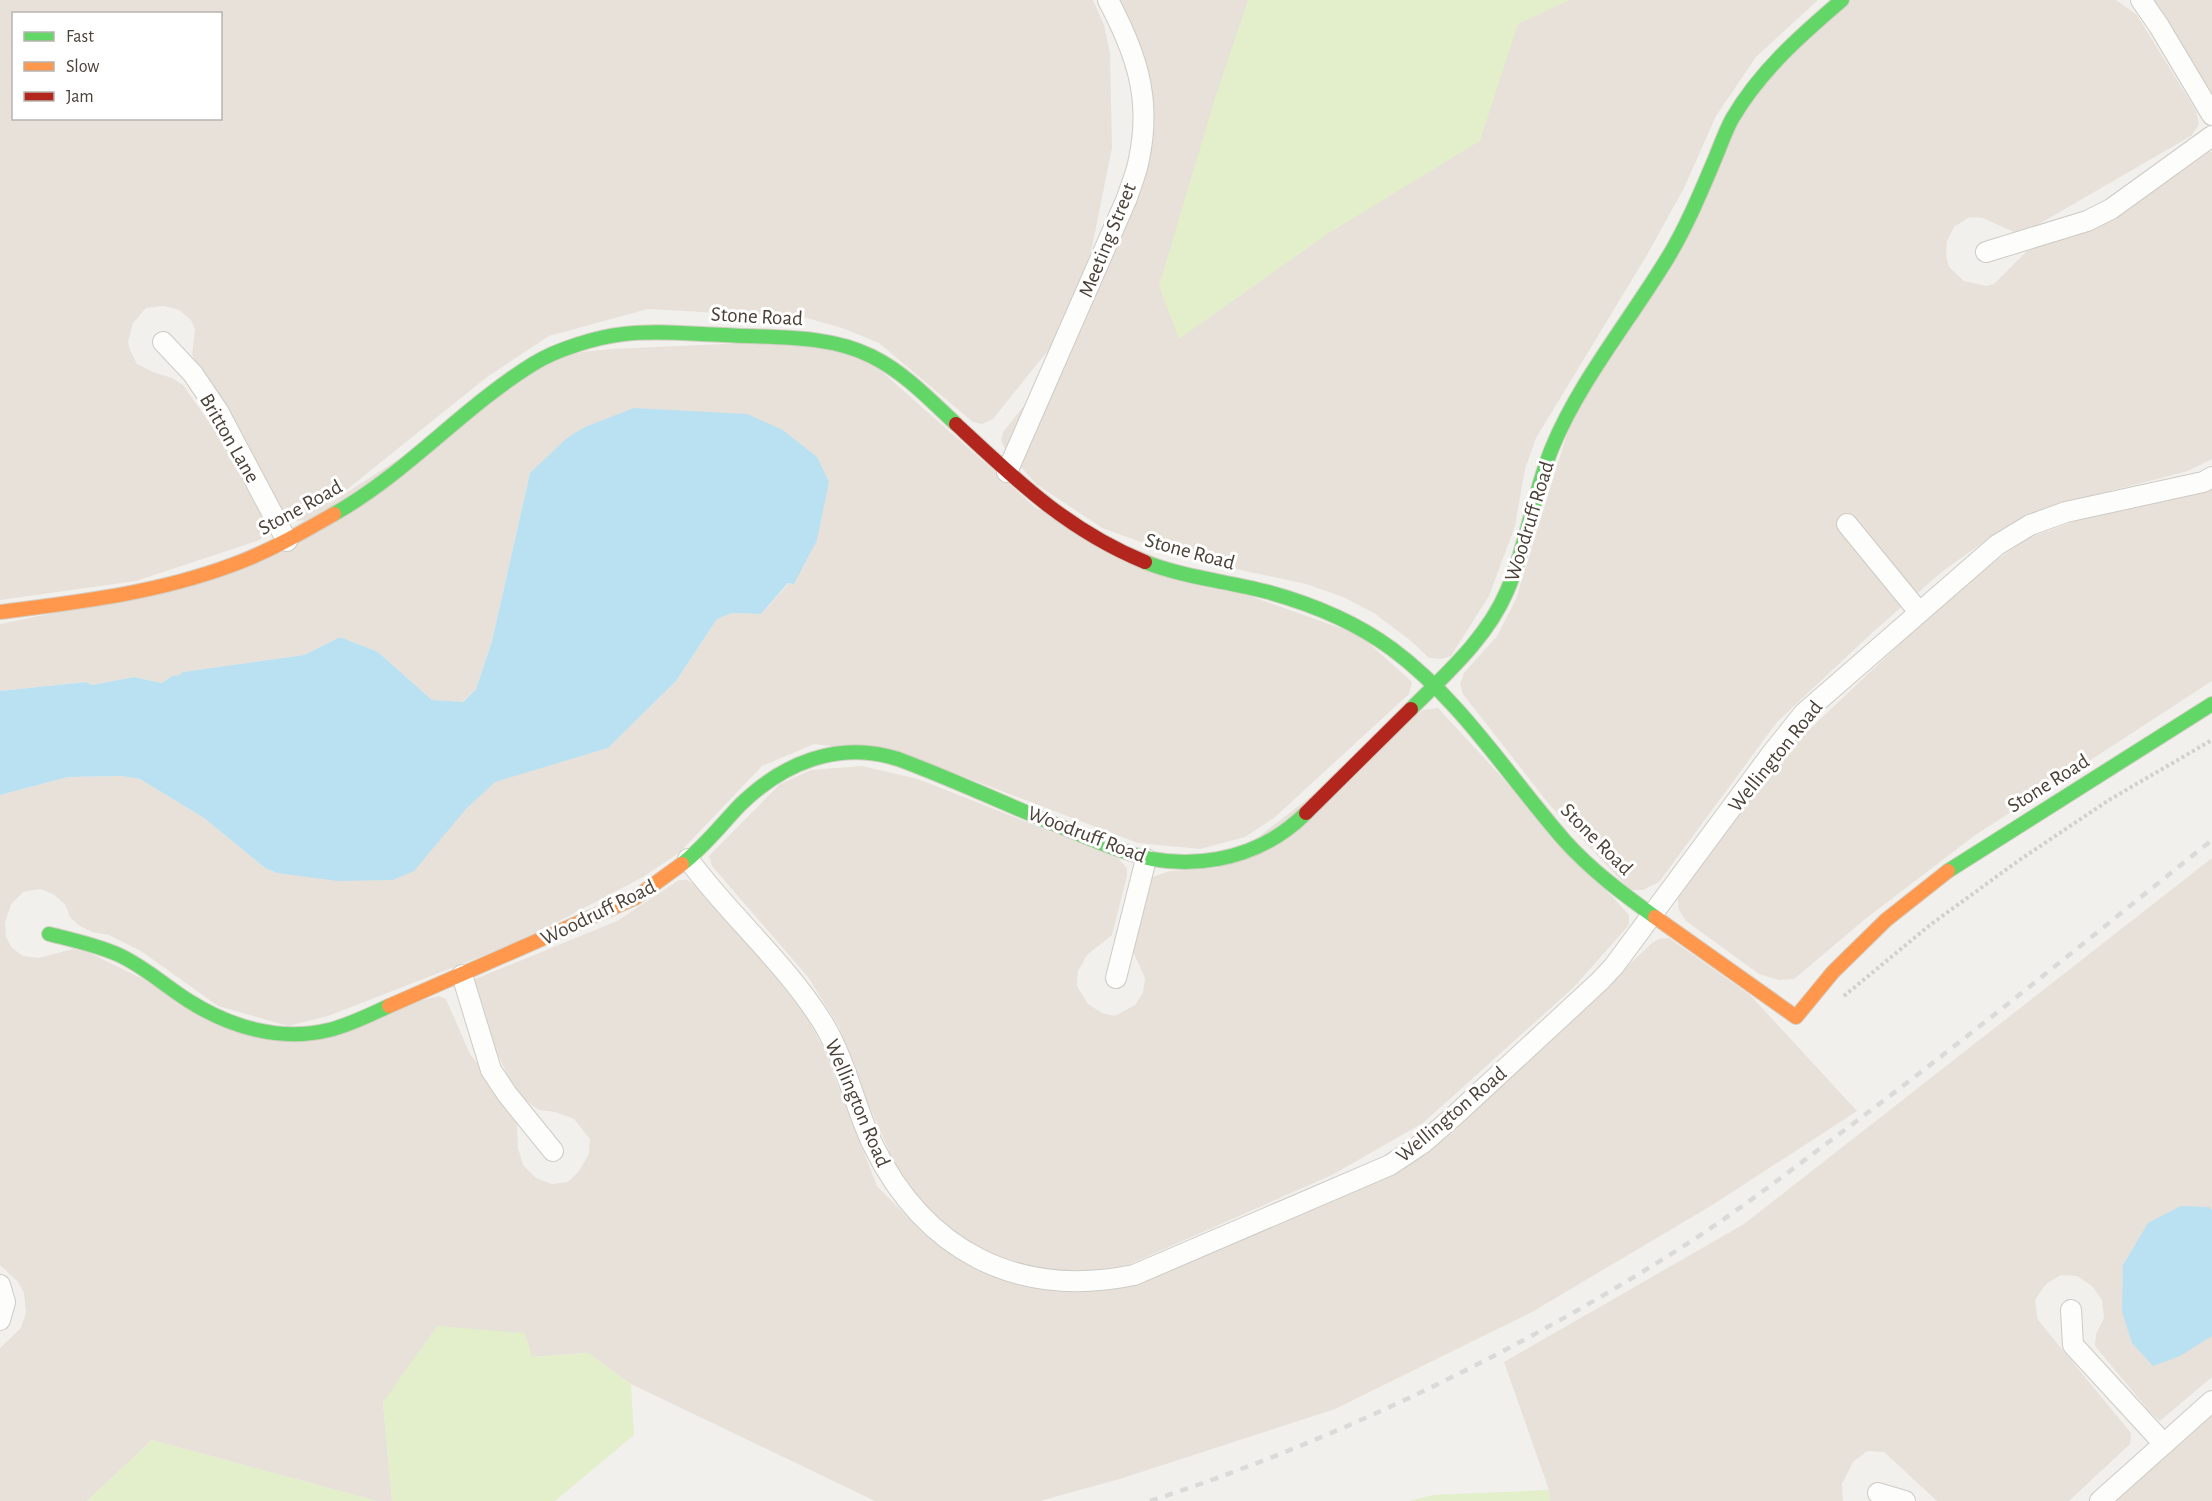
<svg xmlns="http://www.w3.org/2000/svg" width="2212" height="1501" viewBox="0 0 2212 1501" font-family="'Alegreya Sans',sans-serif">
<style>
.residential{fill:#e7e1d9;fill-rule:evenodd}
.green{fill:#e3eeca}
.water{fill:#bae1f2}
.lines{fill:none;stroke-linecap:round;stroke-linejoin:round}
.street-casing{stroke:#cecbc6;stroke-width:22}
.fast-casing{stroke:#d3cec4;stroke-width:16}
.slow-casing{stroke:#d3cec4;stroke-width:16}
.jam-casing{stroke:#d3cec4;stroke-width:16}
.path{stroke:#d2d0cb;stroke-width:4;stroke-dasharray:3 3;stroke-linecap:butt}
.street{stroke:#fdfdfc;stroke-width:20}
.fast{stroke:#63d668;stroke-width:14}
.slow{stroke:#ff974d;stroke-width:14}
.jam{stroke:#b3261e;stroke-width:14}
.rail{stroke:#dadad9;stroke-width:4.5;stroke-dasharray:8 8;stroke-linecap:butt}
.labels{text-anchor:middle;stroke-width:6;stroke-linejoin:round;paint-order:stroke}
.street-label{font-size:21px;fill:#4a4137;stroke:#fff}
</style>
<rect width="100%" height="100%" fill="#f2f0ec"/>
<g class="residential">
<path d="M0,0H1093L1104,25L1110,52L1112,148L1088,267L1054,343L993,419L982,424L973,422L879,343L845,329L807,318L648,309L549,336L487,377L309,520L295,521L282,517L192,355L195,329L191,320L179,310L164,306L146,308L133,323L128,342L130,350L137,364L153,372L172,378L183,385L216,432L266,524L262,538L257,541L136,581L0,600ZM14,14H220V118H14Z"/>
<polygon points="1114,0 1818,0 1756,57 1716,116 1684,188 1647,255 1536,438 1525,469 1515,526 1489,596 1451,656 1441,659 1429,658 1411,641 1374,613 1343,597 1306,584 1185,558 1102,528 1036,484 1005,449 1001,440 1003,432 1067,352 1104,257 1133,144 1138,93"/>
<polygon points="1849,0 2116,0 2137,15 2196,111 2199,124 2191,136 2025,232 2014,232 1983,218 1969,217 1954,227 1947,241 1946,255 1949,267 1964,281 1987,286 1994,284 2028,250 2206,151 2212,152 2212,459 2188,471 2041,509 1999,531 1943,571 1874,631 1777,722 1659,882 1643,890 1630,890 1548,803 1463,694 1460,684 1464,673 1497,636 1516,599 1570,424 1759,87"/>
<polygon points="2151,0 2212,0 2212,103"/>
<polygon points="771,342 841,349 880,370 1036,508 1256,598 1360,635 1412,682 1409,694 1274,818 1245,837 1200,849 1138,843 907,755 814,744 762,766 680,852 643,877 521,941 328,1016 288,1026 218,1006 141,951 109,935 92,932 78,925 70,917 65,904 53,894 40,889 23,892 11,904 5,923 6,937 12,948 23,956 38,958 73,949 88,952 264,1039 439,996 446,999 470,1054 513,1110 517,1122 518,1148 523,1165 536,1178 552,1184 568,1182 579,1171 589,1154 590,1139 574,1119 555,1112 539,1110 529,1103 513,1088 472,997 473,980 617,921 679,880 687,880 696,885 794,993 823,1047 877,1186 925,1235 955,1255 1068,1287 1130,1287 1386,1175 1516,1071 1652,943 1659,939 1669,938 1750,995 1857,1111 1714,1204 1532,1312 1335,1409 1123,1478 1040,1501 875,1501 631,1384 588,1353 532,1357 383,1402 392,1501 377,1501 152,1440 87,1501 0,1501 0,1348 21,1328 26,1312 24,1293 18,1282 0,1265 0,795 68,777 122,776 140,779 204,818 265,868 277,873 466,809 495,781 608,748 676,681 717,619 732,613 761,614 789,583 530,473 492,641 476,689 462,702 432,700 378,652 340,637 304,655 184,672 180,675 172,676 162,683 134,677 92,685 85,682 0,691 0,624 210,581 561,354 612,349"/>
<polygon points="2212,484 2212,681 1974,836 1864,920 1794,979 1779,980 1759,974 1686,921 1679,910 1677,895 1774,763 1964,583 2028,538 2097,513"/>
<polygon points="1438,708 1619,904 1629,915 1629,925 1573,988 1423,1123 1332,1175 1128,1265 1074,1273 1030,1267 982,1250 940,1226 900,1176 864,1094 839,1027 808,977 712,866 709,856 780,784 811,770 862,766 918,779 1118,858 1127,868 1127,876 1112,935 1087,955 1078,971 1077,986 1088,1004 1102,1013 1115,1016 1135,1005 1143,993 1145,978 1129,943 1147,879 1170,871 1218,868 1423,710"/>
<polygon points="2212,858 2212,1377 2160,1421 2150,1412 2095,1346 2096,1334 2104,1318 2102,1300 2092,1286 2077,1276 2061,1275 2046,1284 2035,1300 2038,1320 2131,1433 2130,1444 2069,1501 1937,1501 1884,1452 1867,1451 1853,1462 1842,1484 1843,1501 1550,1501 1549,1490 1504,1362 1744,1224"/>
<polygon points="2212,1405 2212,1501 2103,1501"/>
</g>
<g class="green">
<polygon points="1248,0 1570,0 1518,24 1480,141 1329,233 1179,339 1159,286 1214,101"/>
<polygon points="437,1326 525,1333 532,1357 588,1353 631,1384 634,1435 555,1501 392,1501 383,1402"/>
<polygon points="152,1440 377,1501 87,1501"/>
<polygon points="1549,1490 1550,1501 1409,1501 1433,1495"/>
</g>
<g class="water">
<polygon points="634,408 747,414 783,430 817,457 829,482 817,540 794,584 788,583 761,614 732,613 717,619 676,681 608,748 495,782 466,809 414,871 393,880 338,881 277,873 265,868 204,818 140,779 122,776 68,777 0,795 0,691 86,682 92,685 134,677 162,683 172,676 180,675 183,672 304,655 340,637 378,652 432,700 463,702 476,689 492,641 530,473 567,438 585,427"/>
<polygon points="2181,1206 2209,1207 2212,1210 2212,1336 2180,1356 2153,1366 2132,1343 2122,1312 2123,1265 2148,1223"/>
</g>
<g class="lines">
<defs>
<g id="street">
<polyline points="2141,0 2159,26 2212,115"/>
<polyline points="1986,252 2087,221 2111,209 2212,136"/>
<polyline points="163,342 193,374 218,411 287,541"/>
<path d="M1007,472L1127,198C1131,185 1137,172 1139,159C1152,98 1136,53 1108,0"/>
<polyline points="1847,524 1919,612"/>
<path d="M688,859C730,916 785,962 823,1023C846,1061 854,1105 873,1145C925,1251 1017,1299 1134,1275L1390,1165L1423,1143L1454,1116L1600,981L1614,966L1772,753L1804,713L1997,545L2030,525L2066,512L2203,482L2212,477"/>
<polyline points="462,975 491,1070 507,1094 553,1151"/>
<polyline points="1116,978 1146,859"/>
<polyline points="0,1285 5,1302 0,1320"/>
<polyline points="2071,1310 2073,1345 2164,1444"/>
<polyline points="1878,1493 1905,1501"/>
<polyline points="2100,1501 2212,1401"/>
</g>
<g id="fast">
<path d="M334,514C407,473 462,408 533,364C557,349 597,337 624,334C657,330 691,334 724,335C772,338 827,334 871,356C904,372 929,399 956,424"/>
<path d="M1145,562C1183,577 1225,581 1264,591C1309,603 1354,621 1392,649C1461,700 1508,776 1565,841C1591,870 1623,894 1655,917"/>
<path d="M1411,709C1447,673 1487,638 1507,591C1527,545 1533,494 1552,448C1579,382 1630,320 1667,259C1686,228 1700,194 1714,161C1720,147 1725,132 1732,119C1760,71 1800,36 1842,0"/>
<path d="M682,864C704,847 721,825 740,805C783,763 838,740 898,759C949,778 999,801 1049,822C1072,831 1094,841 1117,849C1182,874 1256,863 1306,813"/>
<polyline points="1948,871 2212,704"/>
<path d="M49,934C73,940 97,945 119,955C145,967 165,986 189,1001C230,1027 280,1042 329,1030C350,1025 369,1015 389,1006"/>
</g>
<g id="slow">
<path d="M0,612C79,602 157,593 232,565C268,552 301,533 334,514"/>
<polyline points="1655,917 1796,1017 1833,972 1886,920 1948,871"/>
<polyline points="389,1006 635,898 682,864"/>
</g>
<g id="jam">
<path d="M956,424C1016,480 1067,530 1145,562"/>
<polyline points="1306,813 1411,709"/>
</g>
</defs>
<use href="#street" class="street-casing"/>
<use href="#fast" class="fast-casing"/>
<use href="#slow" class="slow-casing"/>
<use href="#jam" class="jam-casing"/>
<polyline class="path" points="1844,996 1930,925 2018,861 2109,800 2212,740"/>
<use href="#street" class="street"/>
<use href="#fast" class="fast"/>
<use href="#slow" class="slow"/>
<use href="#jam" class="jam"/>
<path class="rail" d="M1150,1501C1341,1439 1528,1347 1696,1238C1749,1203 1799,1164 1850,1126C1973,1034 2092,936 2212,840"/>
</g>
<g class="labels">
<g class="street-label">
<text transform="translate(1107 240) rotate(-68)" y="7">Meeting Street</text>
<text transform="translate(757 316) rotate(3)" y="7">Stone Road</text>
<text transform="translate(230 438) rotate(60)" y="7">Britton Lane</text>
<text transform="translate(300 507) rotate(-29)" y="7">Stone Road</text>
<text transform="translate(1529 521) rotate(-73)" y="7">Woodruff Road</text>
<text transform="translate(1190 551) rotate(15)" y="7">Stone Road</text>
<text transform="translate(1775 756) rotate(-51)" y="7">Wellington Road</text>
<text transform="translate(2048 783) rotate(-32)" y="7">Stone Road</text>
<text transform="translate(1087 834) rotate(21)" y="7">Woodruff Road</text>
<text transform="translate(1597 839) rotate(45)" y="7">Stone Road</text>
<text transform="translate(598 912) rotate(-26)" y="7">Woodruff Road</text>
<text transform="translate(858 1103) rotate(67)" y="7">Wellington Road</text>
<text transform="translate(1451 1114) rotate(-40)" y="7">Wellington Road</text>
</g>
</g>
<rect x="12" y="12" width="210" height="108" fill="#ffffff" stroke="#b7b3af" stroke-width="1.5"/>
<rect x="24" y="32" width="30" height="9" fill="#63d668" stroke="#b7b3af" stroke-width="1.5"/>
<text x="66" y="42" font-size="18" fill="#4a4137">Fast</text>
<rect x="24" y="62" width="30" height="9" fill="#ff974d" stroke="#b7b3af" stroke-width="1.5"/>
<text x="66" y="72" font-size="18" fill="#4a4137">Slow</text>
<rect x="24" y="92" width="30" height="9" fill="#b3261e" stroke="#b7b3af" stroke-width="1.5"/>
<text x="66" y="102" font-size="18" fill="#4a4137">Jam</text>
</svg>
